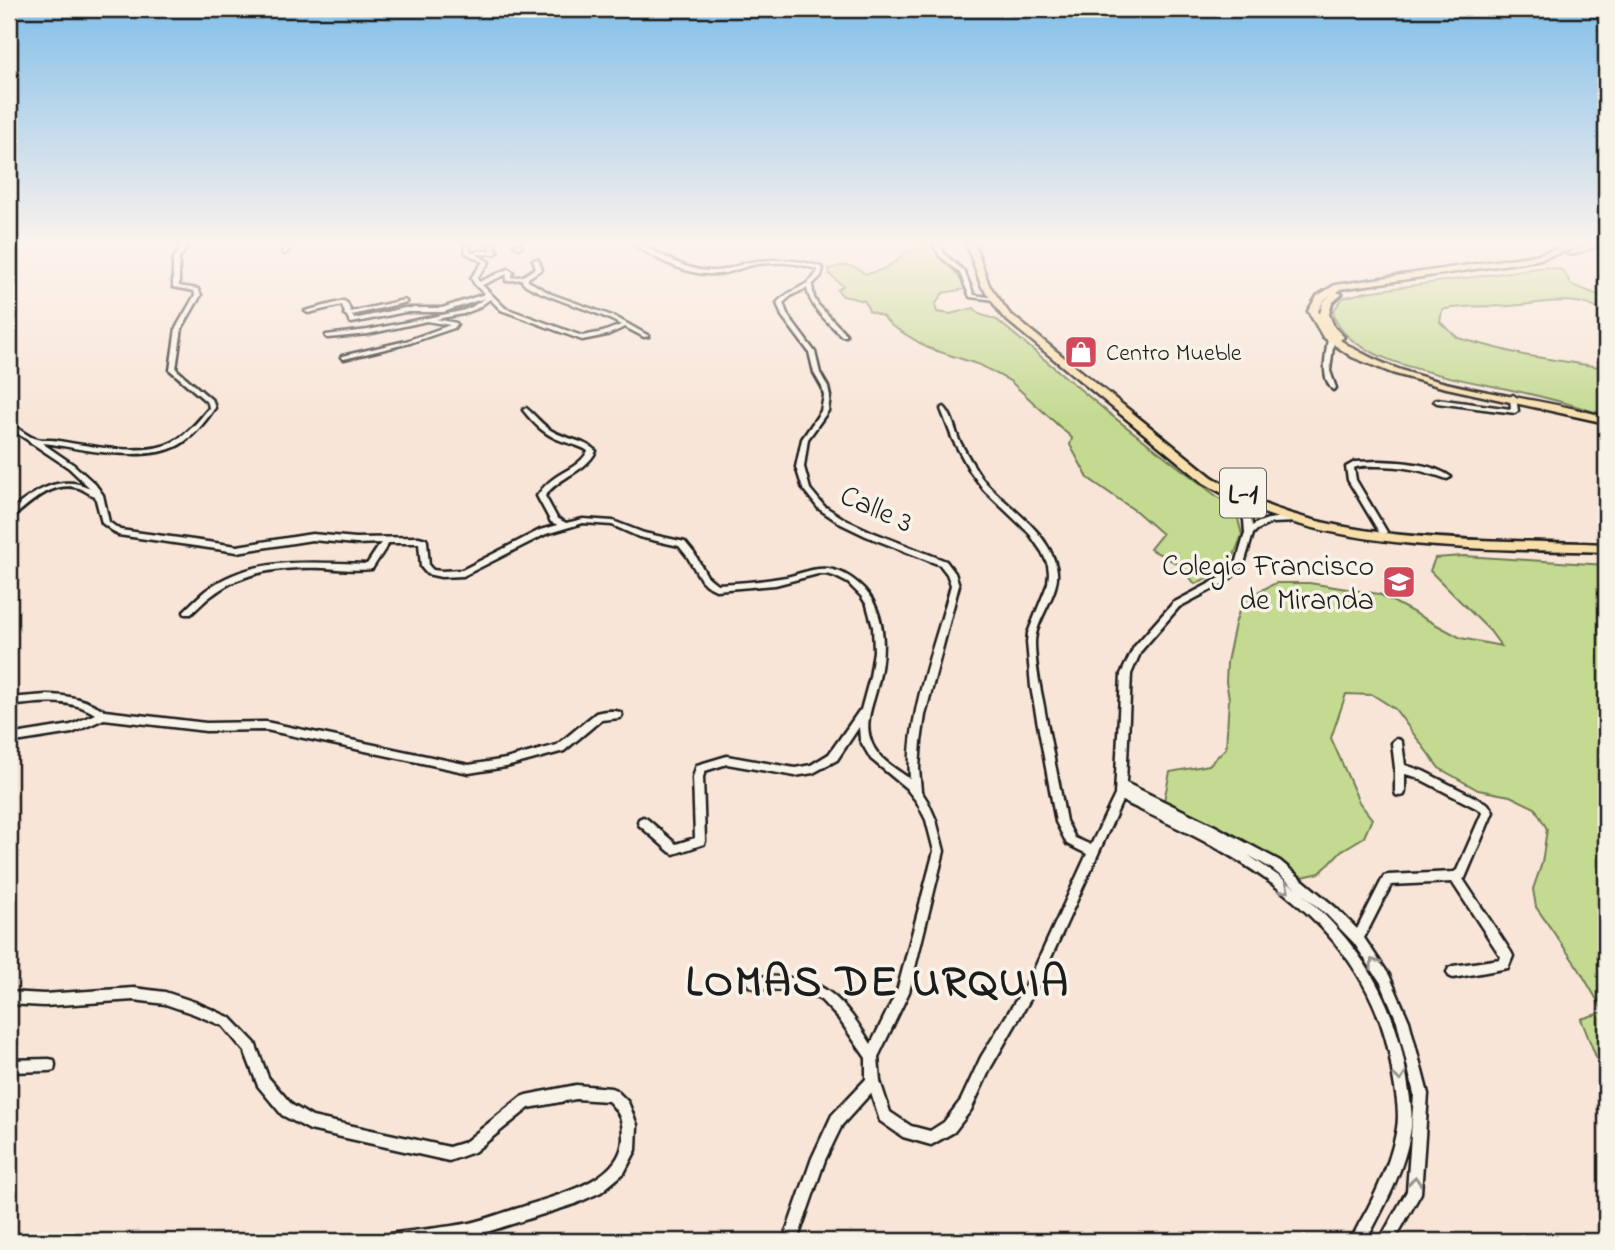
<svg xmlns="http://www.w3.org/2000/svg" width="1615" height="1250" viewBox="0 0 1615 1250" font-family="'Indie Flower',sans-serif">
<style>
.green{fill:#c3da90;stroke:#707b56;stroke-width:2}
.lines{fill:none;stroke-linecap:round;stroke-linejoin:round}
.minor-casing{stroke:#1c1c1c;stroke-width:5}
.primary-casing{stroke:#1c1c1c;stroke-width:5}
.minor{fill:#f7f3e8;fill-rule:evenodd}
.primary{fill:#f8deab;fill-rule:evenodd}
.oneway{stroke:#94928c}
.labels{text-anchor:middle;stroke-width:7;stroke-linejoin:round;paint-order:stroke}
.far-poi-label{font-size:24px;fill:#1c1c1c;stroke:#f7f3e8;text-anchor:start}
.shield{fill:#f7f3e8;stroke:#5e5c59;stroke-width:2}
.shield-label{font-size:28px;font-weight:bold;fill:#1c1c1c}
.street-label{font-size:30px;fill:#1c1c1c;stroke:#f7f3e8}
.poi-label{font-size:30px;fill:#1c1c1c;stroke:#f7f3e8;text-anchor:end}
.near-district-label{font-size:44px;font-weight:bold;letter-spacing:2px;fill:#1c1c1c;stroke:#f7f3e8}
</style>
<rect width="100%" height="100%" fill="#f8e5d7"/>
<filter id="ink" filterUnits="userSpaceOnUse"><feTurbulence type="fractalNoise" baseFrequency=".0143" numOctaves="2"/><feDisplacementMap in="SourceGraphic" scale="14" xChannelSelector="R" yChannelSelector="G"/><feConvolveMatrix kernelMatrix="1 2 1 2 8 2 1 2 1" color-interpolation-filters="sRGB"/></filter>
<g filter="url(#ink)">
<g class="green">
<path d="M922,245H930C942,261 959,271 965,289L943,293L935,305L937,312L950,314L974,308L979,314L997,320L1111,415L1236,511L1242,535L1229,568L1195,584L1180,565L1150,549L1162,534L1137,512L1088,478L1070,445L1072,438L1010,381L980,365L928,348L892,326L882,316L869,311L865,301L843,296L837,290L843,286L830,275L829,269C843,265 854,263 865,274C881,272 895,264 906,252L915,250Z"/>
<path d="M1545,267L1562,270L1572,285L1606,298V314C1578,292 1539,305 1507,306C1484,307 1464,305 1442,310L1440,322L1458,338L1523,355L1606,368V416C1576,405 1544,397 1512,390C1469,380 1340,364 1333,311L1343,298L1366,292Z"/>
<polygon points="1464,556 1606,565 1606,1071 1598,1062 1581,1019 1604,1012 1579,969 1536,907 1533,889 1542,863 1547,829 1535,808 1510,796 1478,790 1439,768 1395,709 1373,695 1346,694 1331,738 1359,802 1372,819 1364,837 1341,851 1320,873 1298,878 1163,805 1170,772 1209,765 1226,748 1229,698 1226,682 1227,662 1235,624 1240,608 1249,596 1276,583 1309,583 1379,594 1461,638 1501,646 1490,631 1430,571 1435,558"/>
</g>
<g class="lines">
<defs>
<g id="minor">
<path d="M183,245L188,246L179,259V286L198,289L201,295L182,328L176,369L213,401L215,408L214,409C205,422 193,437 179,445C156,458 112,454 86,450C71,448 57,444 42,443L74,465L95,484L103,495L109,522L120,530L237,546L312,534L356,538L419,537L426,539L427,541L429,566L433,570L441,571L462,570L540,530L558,525L551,522L537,496C542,489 546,484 553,479C565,470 581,465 588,451C581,446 571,444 562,441C545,435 534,424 523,410L526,408C535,415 542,425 552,431C566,439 584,440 596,451C586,472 558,477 545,496L557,518L566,523L583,519L613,521L644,533L685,542L694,553L707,576L717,584C741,583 764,581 786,577C800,574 814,567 828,569C843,571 854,579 864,589C889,616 885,659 876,691C872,706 865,723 870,738C875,758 895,768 910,779C906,715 935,647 951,585L947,574L940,565L866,536L841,524L819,509L803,489L796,467L802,439L821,411L824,396L822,387L814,373L809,352L782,316L777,303C789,288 811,288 818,270C798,261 769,261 748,266C737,269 727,274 716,274C689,276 657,260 635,245H642C664,256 688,272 714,271C725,271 736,266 746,263C770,258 800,259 823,268L821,276L812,285L814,298L818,305L846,334V336H842C828,322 810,308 807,288L792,295L783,303L788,316L815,352L820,373L828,387L830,396L828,411L808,439L804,467L810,489L824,506L846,520L872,532L946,561L955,573L959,585L925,715L921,742L919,768L921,791L928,802L936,820L944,851L909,992L878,1057L880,1081L890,1112L911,1126L930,1131L944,1122L961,1100L981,1057L1031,976L1087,854L1067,844L1056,822L1031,687L1027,642L1028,633L1048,583L1049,573L1048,565L1042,552L1029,533L984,490L970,471L953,440L941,409L944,407C952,414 955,430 959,440C966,453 973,465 981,477C1004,506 1046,527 1056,566C1063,591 1036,617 1035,642C1035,662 1039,682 1043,701C1050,741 1059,781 1066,821L1075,838L1091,845L1115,795L1121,674L1134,647L1173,603L1220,578L1236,564L1245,533L1244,520L1234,497L1235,495H1238C1246,500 1252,516 1252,526C1266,517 1282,516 1298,518L1299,520L1298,522L1271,523L1257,530L1253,534L1243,567L1226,582L1179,607L1141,651L1131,674L1126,783L1215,826L1280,861L1335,907L1357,929L1384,876L1388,875L1454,872L1457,870L1482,813L1480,810L1416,777L1405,774V792L1404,795L1400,796L1396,795L1395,792V768L1392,743L1394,740L1397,739L1400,740L1402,743L1405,765L1423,771L1488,804L1493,812L1465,878L1463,879L1511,952L1513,956L1508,968L1453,978L1449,976L1447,972L1449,968L1453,966L1500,959L1501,957L1452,882L1391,885L1364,938L1389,975L1409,1021L1428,1094L1421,1193L1394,1241H1379L1407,1191L1414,1094L1397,1021L1381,983L1354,943L1327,915L1301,893C1361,946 1395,998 1407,1079C1409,1094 1413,1111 1411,1127C1406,1167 1385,1206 1366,1241H1351C1355,1230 1362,1219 1368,1208C1381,1183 1392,1156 1397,1128C1400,1110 1395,1089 1392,1070C1379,972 1309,902 1227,854C1193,834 1157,818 1122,801L1039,984L991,1067L971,1110L954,1132L931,1145L903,1137L880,1121L871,1093L842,1125L825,1160L797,1241H783L812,1158L832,1115L866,1079V1058L839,1019L821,1000L811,995L803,992L753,988L749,986L747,982L749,978L753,976C770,977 787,976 803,980C836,988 854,1017 871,1044L897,991L934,851L926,820L917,802L906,788L871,759L860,740L859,727L837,760L813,773L795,776L727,764L705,771L703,777L705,841L704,844L674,854L670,852L639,825L638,822L639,819L643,817L647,819L676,844L695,838L693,777L697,765L727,756L795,768L811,765L829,754L859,711L861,710L870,677L874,651L873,627L867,605L861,596L848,583L834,576L826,574H818L775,585L716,590L706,585L701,580L687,556L679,546L639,537L612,525L583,523L546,534L463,576L441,577L427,574L421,567L419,543H389L372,569C356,571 339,569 323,568C284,567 243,570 211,596C204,601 198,608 191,614H185L184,612L185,610C191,604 198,597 205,591C251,555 312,563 367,564L381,543L356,544L312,540L237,552L118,535L102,523L95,496C89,494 84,490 79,488C53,480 30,503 12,518H9V512C32,493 59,473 90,488L69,468L33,444L30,443L29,441L9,428V423C18,427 27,437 37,439C44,441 52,439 59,441C89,446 145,457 173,442C187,435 199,420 209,408L208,403L170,370L176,328L195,295L194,291L173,287V259ZM1248,855L1272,869L1296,888Z"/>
<polygon points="284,245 290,245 288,252 285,254 282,252"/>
<path d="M464,245H470V251L475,254L477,251H492L488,245H494L498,252L495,254H476L489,262L477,278L479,282L508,269L513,272L511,278L523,276L536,268L533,260L538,259L542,269L528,278V281L551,294L615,317L649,336L644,337L625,327L607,335L582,340L501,310L490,299L476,309L463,314L436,319L456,323L457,324L454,328L410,343L344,359L341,357L342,356L406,341L450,325L427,321L368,334L328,338L326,337V335L368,330L462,311L472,307L485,298L443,312H405L352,323L350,322L347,316L344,314L345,313L342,305L308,313L305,311L344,301L347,303L351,312L404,300L407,302L352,315L354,319L405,308H442L485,294L476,286L471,278L483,262L466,253ZM507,274L506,281L522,279L523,283C554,302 590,307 621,325L603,332L582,336L505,308L482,285Z"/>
<polygon points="514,245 521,245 522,246 519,248"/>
<polygon points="934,245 940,245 944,254 964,271 974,295 995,298 995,300 970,297 960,273 940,256"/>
<path d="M1331,336L1334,338L1330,371L1336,388L1333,390C1320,377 1326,356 1328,338Z"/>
<polygon points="1513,395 1516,397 1518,411 1515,413 1437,403 1434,401 1437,399 1511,409 1510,397"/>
<path d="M1379,461C1402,462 1431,463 1451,477L1447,479C1421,470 1404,466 1376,466C1368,466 1361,465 1354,468L1356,480L1387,532L1383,535L1379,532L1348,480L1346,467L1355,462Z"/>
<path d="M46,695C68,695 87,699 105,711L206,723L266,722L469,765L506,759L557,745L596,713C603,711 613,710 620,712L622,715L620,718L601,720L564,751L506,767L469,773L266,730L206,731L104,719L72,733L9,743V735L71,725L95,714C70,697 38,703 9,706V698Z"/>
<path d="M134,988L165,992L195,1002L231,1018L255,1043L268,1077L292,1105L312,1117L449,1147L465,1142L521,1097L526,1095L576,1085L611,1088L616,1090L628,1102L630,1107L637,1125L636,1150L624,1173L601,1192L575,1204L471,1237L442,1241H383L385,1236L390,1234C416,1230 444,1228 470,1223C487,1219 505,1212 522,1207C554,1196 621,1182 623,1139C623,1121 621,1114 608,1101L576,1099L529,1108L474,1152L449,1161L310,1130L282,1115L258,1086L245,1052L223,1026L194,1014L165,1004L134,1000L44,1006L9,1004V992L44,994Z"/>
<polygon points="49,1059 54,1060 55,1065 54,1070 49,1071 9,1072 9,1060"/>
</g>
<g id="primary">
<path d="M967,245H975L989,285L1009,313L1212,477C1232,489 1252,500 1274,508C1377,545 1498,539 1606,544V552C1497,549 1369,551 1266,514C1244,506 1224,494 1204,483L1003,317L981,285Z"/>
<path d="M1570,245H1583L1537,260L1340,289L1337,292L1342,294L1332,303L1329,314L1334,327L1344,337L1340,340C1415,391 1520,392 1606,417V423L1442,387L1392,373L1352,357L1323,337L1308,311L1317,296L1335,285L1536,255ZM1331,295L1323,302L1320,314L1318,311L1324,300Z"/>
<polygon points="1588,245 1600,245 1571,255 1567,253"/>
</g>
</defs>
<use href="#minor" class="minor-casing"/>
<use href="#primary" class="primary-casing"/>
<use href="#minor" class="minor"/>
<use href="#primary" class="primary"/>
</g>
<defs><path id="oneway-chevron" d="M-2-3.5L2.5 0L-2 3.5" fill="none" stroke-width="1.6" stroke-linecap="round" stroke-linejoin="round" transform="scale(1.75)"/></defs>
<g class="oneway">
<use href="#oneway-chevron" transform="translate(1285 889) rotate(40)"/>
<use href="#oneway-chevron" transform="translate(1374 963) rotate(-125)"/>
<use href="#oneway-chevron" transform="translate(1400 1077) rotate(83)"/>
<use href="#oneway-chevron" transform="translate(1415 1181) rotate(-85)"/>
</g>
</g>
<linearGradient id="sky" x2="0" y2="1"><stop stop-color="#82bfe9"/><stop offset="0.58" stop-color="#fcf3ed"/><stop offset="1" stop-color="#fcf3ed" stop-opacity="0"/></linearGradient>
<rect width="1615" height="420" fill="url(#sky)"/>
<defs>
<symbol id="shop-square" viewBox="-11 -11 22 22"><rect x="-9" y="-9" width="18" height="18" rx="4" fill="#d1495b" stroke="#f7f3e8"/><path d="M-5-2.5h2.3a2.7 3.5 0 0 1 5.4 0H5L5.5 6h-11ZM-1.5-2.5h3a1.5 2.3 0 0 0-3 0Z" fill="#fff"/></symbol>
<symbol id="school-square" viewBox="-11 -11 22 22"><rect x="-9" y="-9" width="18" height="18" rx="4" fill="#d1495b" stroke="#f7f3e8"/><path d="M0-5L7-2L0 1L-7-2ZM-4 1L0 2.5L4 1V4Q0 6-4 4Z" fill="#fff"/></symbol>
</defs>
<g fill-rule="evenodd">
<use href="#shop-square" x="1062" y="333" width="38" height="38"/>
<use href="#school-square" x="1380" y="563" width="38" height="38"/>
</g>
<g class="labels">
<g class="far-poi-label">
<text x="1106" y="360">Centro Mueble</text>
</g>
<rect class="shield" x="1220" y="468.5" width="46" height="49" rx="5"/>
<g class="shield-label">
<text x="1243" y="503">L-1</text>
</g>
<g class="street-label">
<text transform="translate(877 508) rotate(24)" y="10">Calle 3</text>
</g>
<g class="poi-label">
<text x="1374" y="575">Colegio Francisco<tspan x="1374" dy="34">de Miranda</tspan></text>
</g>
<g class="near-district-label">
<text x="878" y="995">LOMAS DE URQUIA</text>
</g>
</g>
<rect width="1615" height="1250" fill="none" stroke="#f7f3e8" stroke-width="35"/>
<rect x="18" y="18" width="1580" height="1215" fill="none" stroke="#1c1c1c" stroke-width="2.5" filter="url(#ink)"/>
</svg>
